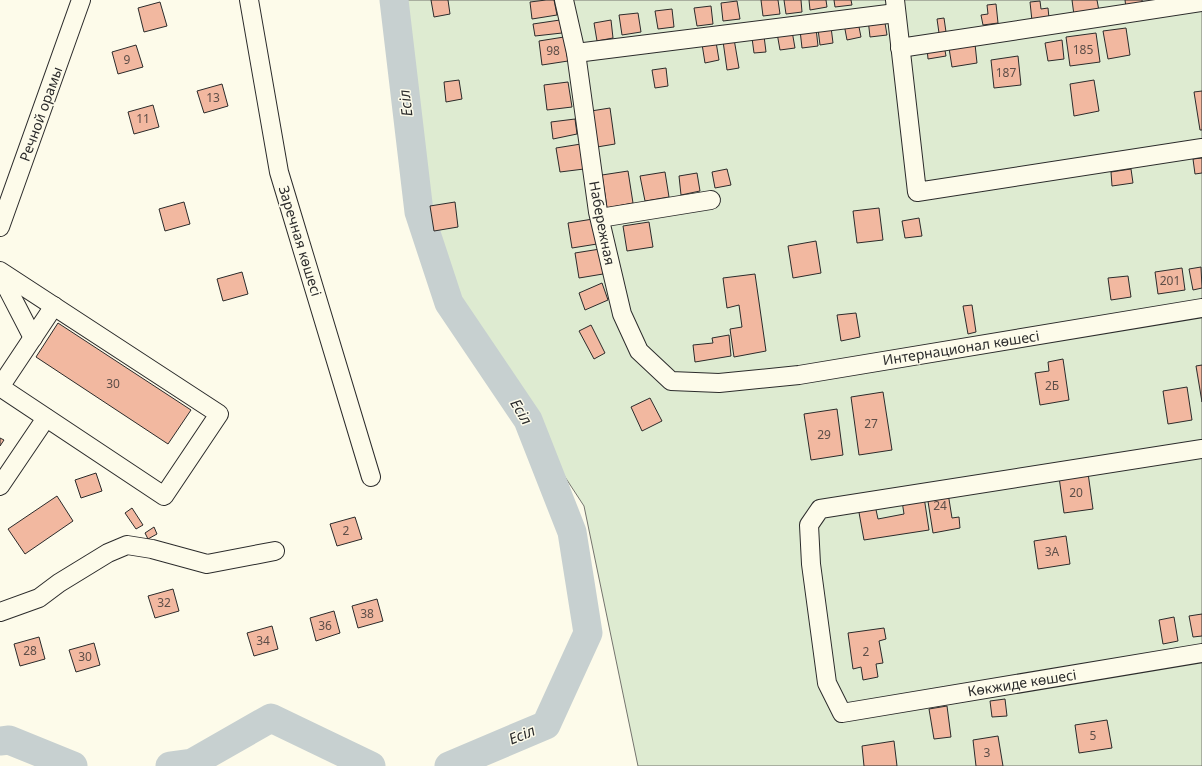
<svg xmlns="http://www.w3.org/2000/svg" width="1202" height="766" viewBox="0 0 1202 766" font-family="'Noto Sans',sans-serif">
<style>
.green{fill:#deebd1;stroke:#74746e}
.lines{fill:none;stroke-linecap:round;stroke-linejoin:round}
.river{stroke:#c7d0d0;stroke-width:29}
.building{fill:#f2b8a0;stroke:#2b2b2b}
.minor-casing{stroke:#2b2b2b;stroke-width:20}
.minor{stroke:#fdfbea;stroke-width:18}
.labels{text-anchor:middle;stroke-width:3;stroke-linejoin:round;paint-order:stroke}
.number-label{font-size:12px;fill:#5d4e48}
.street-label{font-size:14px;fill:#2b2b2b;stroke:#fdfbea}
.water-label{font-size:15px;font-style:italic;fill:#2b2b2b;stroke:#fdfbea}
</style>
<rect width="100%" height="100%" fill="#fdfbea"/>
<polygon class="green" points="398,0 1202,0 1202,766 638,766 584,506 421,257"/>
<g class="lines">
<g class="river">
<polyline points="394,0 419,212 449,303 528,420 572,532 588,633 546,725 449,766"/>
<polyline points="0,741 9,740 73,766"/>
<polyline points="170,766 192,763 271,718 371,766"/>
</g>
</g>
<g class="building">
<polygon points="431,0 448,0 450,14 434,17"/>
<polygon points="546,0 554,0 557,15 532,19 530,2"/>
<polygon points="761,0 778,0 780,14 763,16"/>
<polygon points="784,0 801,0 802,12 786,14"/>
<polygon points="809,0 826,0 827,7 810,10"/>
<polygon points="834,0 851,0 852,5 835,7"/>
<polygon points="1072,0 1097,0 1099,11 1074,15"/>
<polygon points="1125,0 1142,0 1143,5 1126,8"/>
<polygon points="737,1 740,19 723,21 721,3"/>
<polygon points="1040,1 1041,9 1048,8 1049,18 1032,21 1030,2"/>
<polygon points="160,2 167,26 144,32 138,8"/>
<polygon points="996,4 998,23 983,25 981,15 988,14 987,5"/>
<polygon points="711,6 713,24 697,26 694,8"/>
<polygon points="672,9 674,27 658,29 655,11"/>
<polygon points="638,13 641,32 622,35 619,15"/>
<polygon points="884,17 887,35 870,37 868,19"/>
<polygon points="944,18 946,32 939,33 937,19"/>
<polygon points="560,20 562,33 535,36 533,24"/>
<polygon points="611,20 613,38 597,41 594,23"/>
<polygon points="858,22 861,37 847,40 844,24"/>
<polygon points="831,27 833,43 820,45 818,29"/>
<polygon points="816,28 818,46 802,48 800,30"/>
<polygon points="1126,28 1130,55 1108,59 1103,31"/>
<polygon points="792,31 795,48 780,50 777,33"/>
<polygon points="1096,33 1100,62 1070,66 1066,37"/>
<polygon points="764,36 766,52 754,53 752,38"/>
<polygon points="564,37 568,61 542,65 539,41"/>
<polygon points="734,39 739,68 727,70 723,41"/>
<polygon points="1062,40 1064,59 1048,61 1045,43"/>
<polygon points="716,42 719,60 705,63 702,44"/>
<polygon points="975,44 977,63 952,67 949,48"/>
<polygon points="136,45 143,67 118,74 112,52"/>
<polygon points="944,45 946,56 928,59 927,48"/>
<polygon points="1018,56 1021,85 994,88 991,60"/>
<polygon points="666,68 668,86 655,88 652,70"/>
<polygon points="459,80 462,99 446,102 444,82"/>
<polygon points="1094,80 1099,111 1074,116 1070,84"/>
<polygon points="568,82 572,107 547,110 544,85"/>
<polygon points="222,84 228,106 204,113 197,91"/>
<polygon points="1202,91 1202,130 1200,130 1194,92"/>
<polygon points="153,105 159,127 134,134 128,112"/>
<polygon points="610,108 615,144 597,147 591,111"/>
<polygon points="575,119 577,134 553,139 551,122"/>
<polygon points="581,144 584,169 560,172 556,148"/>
<polygon points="1202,158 1202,173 1195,174 1193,159"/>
<polygon points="727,169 731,185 715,188 712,172"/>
<polygon points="1131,169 1133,183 1112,186 1111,172"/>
<polygon points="628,171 633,203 607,208 602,175"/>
<polygon points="665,172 669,197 645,201 640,176"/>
<polygon points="697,173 700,191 681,195 679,176"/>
<polygon points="184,202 190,224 165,231 159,209"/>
<polygon points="455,202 458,227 434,231 430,206"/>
<polygon points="879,208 883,240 857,243 853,211"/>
<polygon points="919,218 922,236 905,238 902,221"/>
<polygon points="593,219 597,244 572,248 568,223"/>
<polygon points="649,222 653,247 627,251 623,226"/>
<polygon points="816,241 821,273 793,278 788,246"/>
<polygon points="600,249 603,274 579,278 575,253"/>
<polygon points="1201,267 1202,288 1193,290 1189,269"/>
<polygon points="1182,268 1185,290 1158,294 1155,272"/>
<polygon points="242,272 248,294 223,301 217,279"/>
<polygon points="755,274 766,351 734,357 730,329 742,327 739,305 727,308 723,278"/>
<polygon points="1128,276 1131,297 1111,300 1108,278"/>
<polygon points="602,283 608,300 585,310 579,293"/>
<polygon points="972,305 976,332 968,334 963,306"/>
<polygon points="856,313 860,337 841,341 837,315"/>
<polygon points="58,323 191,410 168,444 36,357"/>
<polygon points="591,325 605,353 594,359 579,331"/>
<polygon points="729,335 731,356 695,362 693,345 713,343 712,338"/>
<polygon points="1063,359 1069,400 1040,405 1035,373 1049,371 1048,362"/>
<polygon points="1202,365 1202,402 1196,366"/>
<polygon points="1187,387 1192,420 1168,424 1163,391"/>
<polygon points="883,392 892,450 859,455 851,397"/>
<polygon points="650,398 662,421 642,431 631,407"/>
<polygon points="837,409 843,455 811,460 804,414"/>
<polygon points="0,438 4,440 0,446"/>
<polygon points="96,473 102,491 81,498 75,480"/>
<polygon points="1088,473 1093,509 1064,513 1059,477"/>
<polygon points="948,493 952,518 959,517 960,528 933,533 927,495"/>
<polygon points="57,496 73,521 25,554 8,529"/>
<polygon points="924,497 929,530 864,540 858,507 875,505 878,519 904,514 902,501"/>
<polygon points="132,508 143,525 136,529 125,513"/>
<polygon points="355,517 362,539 337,546 330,524"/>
<polygon points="154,527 157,534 148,539 145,533"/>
<polygon points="1066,536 1070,564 1038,569 1034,541"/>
<polygon points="173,589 179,611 155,618 148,596"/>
<polygon points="377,599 383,621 358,628 352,606"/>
<polygon points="334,611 340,633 316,641 310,618"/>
<polygon points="1202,614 1202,636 1193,637 1189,616"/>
<polygon points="1174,617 1178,641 1163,644 1159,620"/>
<polygon points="272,626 278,649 254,656 247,633"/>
<polygon points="884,628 886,639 879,641 883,663 876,664 878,677 863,680 861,667 853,669 848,633"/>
<polygon points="39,637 45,659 20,666 14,644"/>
<polygon points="94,643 100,665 76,672 69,650"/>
<polygon points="1005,699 1007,716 992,717 990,701"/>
<polygon points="947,706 951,737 934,739 929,709"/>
<polygon points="1107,720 1112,748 1079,753 1075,725"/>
<polygon points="998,736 1003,766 976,766 973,740"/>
<polygon points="894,741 897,766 864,766 862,746"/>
</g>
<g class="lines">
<defs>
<g id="minor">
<polyline points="249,0 279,172 371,477"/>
<polyline points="564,0 576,53 598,212 622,314 639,351 671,381 719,383 799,375 1202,308"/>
<polyline points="895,0 917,192 1202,148"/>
<polyline points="900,48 1202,2"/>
<polyline points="576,53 896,13"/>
<polyline points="600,218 711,200"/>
<polyline points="0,227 81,0"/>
<polyline points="0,271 219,414 164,496 0,387"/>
<polyline points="0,274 33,338"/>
<polyline points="0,387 54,306"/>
<polyline points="1202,449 820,509 809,525 811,564 827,683 842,713 1202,653"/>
<polyline points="0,486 46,418"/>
<polyline points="0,612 39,598 59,583 108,553 127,545 152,549 207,564 275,551"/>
</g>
</defs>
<use href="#minor" class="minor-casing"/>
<use href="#minor" class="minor"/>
</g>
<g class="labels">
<g class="number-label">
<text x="1083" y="54">185</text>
<text x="553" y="55">98</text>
<text x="127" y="64">9</text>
<text x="1006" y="77">187</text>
<text x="213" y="102">13</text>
<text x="143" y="123">11</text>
<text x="1170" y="285">201</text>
<text x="113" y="388">30</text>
<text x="1052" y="390">2Б</text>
<text x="871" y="428">27</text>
<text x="824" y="439">29</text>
<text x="1076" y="497">20</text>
<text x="940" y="510">24</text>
<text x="346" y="535">2</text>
<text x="1052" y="556">3А</text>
<text x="164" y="607">32</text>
<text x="367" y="618">38</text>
<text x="325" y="630">36</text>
<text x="263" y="645">34</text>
<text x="30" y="655">28</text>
<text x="866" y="656">2</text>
<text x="85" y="661">30</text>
<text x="1093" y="740">5</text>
<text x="987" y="757">3</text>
</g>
<g class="street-label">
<text transform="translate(41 114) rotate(-70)" y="5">Речной орамы</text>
<text transform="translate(602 223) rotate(79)" y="5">Набережная</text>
<text transform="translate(300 241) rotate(73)" y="5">Заречная көшесі</text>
<text transform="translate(961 348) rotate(-9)" y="5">Интернационал көшесі</text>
<text transform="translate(1022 683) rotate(-9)" y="5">Көкжиде көшесі</text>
</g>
<g class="water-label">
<text transform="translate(406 103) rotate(-97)" y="5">Есіл</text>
<text transform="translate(521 412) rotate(59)" y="5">Есіл</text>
<text transform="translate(522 735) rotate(-23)" y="5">Есіл</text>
</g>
</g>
</svg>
